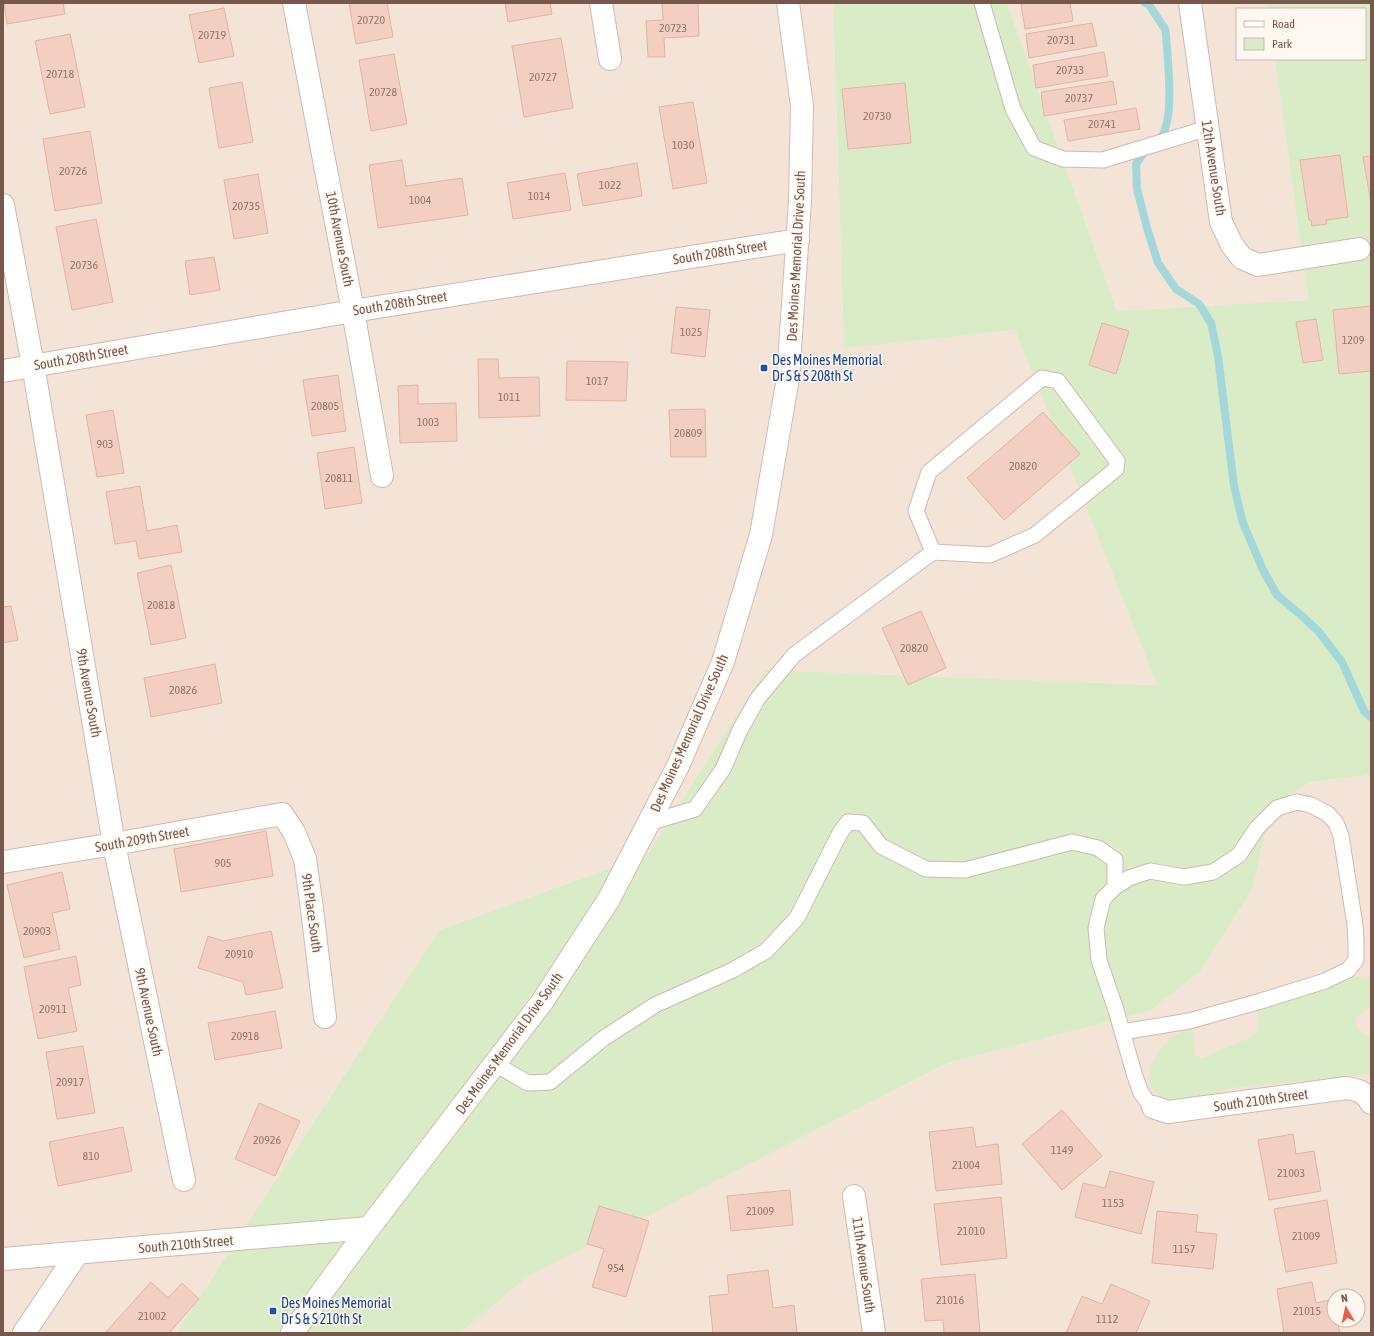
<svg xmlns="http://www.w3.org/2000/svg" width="1374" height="1336" viewBox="0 0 1374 1336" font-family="'Asap Condensed',sans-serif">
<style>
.residential{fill:#f4e4d8;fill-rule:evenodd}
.green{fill:#daebc8}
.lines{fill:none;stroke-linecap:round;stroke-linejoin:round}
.stream{stroke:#a4d7d9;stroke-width:8}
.building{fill:#f2cfc2;stroke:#e5b3a2}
.service-casing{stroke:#cfb9af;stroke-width:17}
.minor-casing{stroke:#cfb9af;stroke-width:24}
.tertiary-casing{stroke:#cfb9af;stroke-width:24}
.secondary-casing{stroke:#d5bbaf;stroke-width:24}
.service{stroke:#fff;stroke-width:15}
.minor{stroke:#fff;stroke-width:22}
.tertiary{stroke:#fff;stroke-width:22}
.secondary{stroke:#fff;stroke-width:22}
.transit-dot{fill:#1a4fb4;stroke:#fff8f1;stroke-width:1.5}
.labels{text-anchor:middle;stroke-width:3;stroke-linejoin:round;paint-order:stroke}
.number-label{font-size:12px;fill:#96756a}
.street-label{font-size:14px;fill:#78574d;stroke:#fff8f1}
.transit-label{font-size:14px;fill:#164399;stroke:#fff8f1;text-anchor:start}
</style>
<rect width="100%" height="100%" fill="#fdf3ea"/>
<g class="residential">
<polygon points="3,3 833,3 844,347 1015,330 1157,685 765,670 647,855 439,930 176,1333 3,1333"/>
<polygon points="1007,3 1267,3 1268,9 1237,9 1237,59 1275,59 1308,300 1117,311"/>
<path d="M1371,775V1333H460L526,1277L948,1063L1150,1011L1200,972L1253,888L1271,806L1311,782ZM1334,1296H1358V1320H1334Z"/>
</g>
<g class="green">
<polygon points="833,3 1007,3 1117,311 1308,300 1275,59 1365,59 1365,9 1268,9 1267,3 1371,3 1371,775 1311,782 1271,806 1253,888 1200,972 1150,1011 948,1063 527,1277 460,1333 176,1333 439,930 647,855 765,670 1157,685 1015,330 844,348"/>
<polygon points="1349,975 1362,978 1371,976 1371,1007 1356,1017 1357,1027 1364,1035 1371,1036 1371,1074 1232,1088 1200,1097 1165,1101 1148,1084 1152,1062 1170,1037 1188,1029 1194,1032 1195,1055 1202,1058 1249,1038 1257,1032 1257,1009"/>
</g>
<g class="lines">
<g class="stream">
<path d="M1145,3L1149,5L1165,29L1166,34C1167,57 1177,128 1157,141"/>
<polyline points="1147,148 1136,164 1137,189 1147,228 1158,263 1176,289 1199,304 1211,323 1218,356 1234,486 1243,523 1263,570 1277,595 1302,616 1319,632 1342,662 1364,711 1371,717"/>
</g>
</g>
<g class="building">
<polygon points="4,3 63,3 65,14 7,24"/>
<polygon points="349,3 387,3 393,37 356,44"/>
<polygon points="505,3 550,3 552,14 508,22"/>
<polygon points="662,3 698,3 699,36 664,38 665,57 648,57 646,21 663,20"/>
<polygon points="1028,3 1070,3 1073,21 1025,29 1021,4"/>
<polygon points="224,8 234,56 199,63 189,15"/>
<polygon points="1092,23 1097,46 1029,58 1026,34"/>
<polygon points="70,34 85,107 50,114 35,41"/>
<polygon points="561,38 573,108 524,117 512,46"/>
<polygon points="1104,52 1108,76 1036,88 1033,65"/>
<polygon points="394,54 407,124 371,131 359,60"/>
<polygon points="1113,81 1117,104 1044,116 1041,92"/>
<polygon points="242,82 253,142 219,148 209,88"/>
<polygon points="905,83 911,143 848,149 842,89"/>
<polygon points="693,102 707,183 673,189 659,107"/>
<polygon points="1136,108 1140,129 1068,141 1064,120"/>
<polygon points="90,131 102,203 55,211 43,139"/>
<polygon points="1340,155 1348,217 1326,220 1327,224 1312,226 1311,220 1309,220 1300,160"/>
<polygon points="1371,156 1371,203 1363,157"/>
<polygon points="402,160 406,186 462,178 468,215 378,228 369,165"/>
<polygon points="637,163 642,196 583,206 577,174"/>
<polygon points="565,173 571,210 513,219 507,183"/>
<polygon points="258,174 268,233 234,239 224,180"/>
<polygon points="96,219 113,302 72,310 56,227"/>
<polygon points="214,257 220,290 190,295 185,261"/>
<polygon points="1371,306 1371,371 1339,374 1333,310"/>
<polygon points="676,307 710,310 705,357 671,353"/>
<polygon points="1316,319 1323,360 1303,363 1296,322"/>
<polygon points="1102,323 1129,331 1116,374 1089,365"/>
<polygon points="478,359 498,359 499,378 539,377 540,416 479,418"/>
<polygon points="567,361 628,362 626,401 566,400"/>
<polygon points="338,375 346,431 312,436 303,380"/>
<polygon points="418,385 418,404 456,403 457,441 400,443 398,386"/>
<polygon points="705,409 706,457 671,457 669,410"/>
<polygon points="113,410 124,473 97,477 86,415"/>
<polygon points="1043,412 1080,454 1004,520 967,478"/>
<polygon points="354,447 362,503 325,509 317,453"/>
<polygon points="140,486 147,531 177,525 182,552 139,559 136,541 115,544 106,492"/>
<polygon points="171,565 186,638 151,645 137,573"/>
<polygon points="11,606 18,640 3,643 3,607"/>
<polygon points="921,611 946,668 908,685 882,628"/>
<polygon points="215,664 222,703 151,717 144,678"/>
<polygon points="266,831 273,876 181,892 174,849"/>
<polygon points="62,872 70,909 52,913 60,949 24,958 7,885"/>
<polygon points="271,931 283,988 246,995 243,982 198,968 208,936 223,941"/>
<polygon points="76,956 81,985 68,988 77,1031 38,1039 24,967"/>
<polygon points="275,1011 282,1048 215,1060 208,1023"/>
<polygon points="83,1046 95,1113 57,1119 46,1052"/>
<polygon points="259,1103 300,1121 275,1176 235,1159"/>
<polygon points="1062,1110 1102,1156 1062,1190 1022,1144"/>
<polygon points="123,1127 132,1171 58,1186 49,1142"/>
<polygon points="973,1127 976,1147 998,1144 1002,1184 936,1191 929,1132"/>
<polygon points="1293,1134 1296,1154 1314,1151 1321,1191 1269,1200 1258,1140"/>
<polygon points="1110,1171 1154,1182 1141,1234 1075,1217 1083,1183 1105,1188"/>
<polygon points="790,1190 793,1225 731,1231 727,1196"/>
<polygon points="1001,1197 1007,1258 941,1265 934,1204"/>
<polygon points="1327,1200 1337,1263 1286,1272 1274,1209"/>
<polygon points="599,1206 649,1221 626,1297 592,1287 604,1249 587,1244"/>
<polygon points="1157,1211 1198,1215 1196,1232 1217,1234 1213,1269 1152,1263"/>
<polygon points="768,1270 773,1308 794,1305 797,1333 713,1333 709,1296 729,1294 727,1275"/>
<polygon points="975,1274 980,1333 944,1333 943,1320 925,1321 921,1279"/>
<polygon points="151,1282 168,1298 182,1283 199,1299 169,1333 105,1333"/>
<polygon points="1312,1282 1316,1303 1334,1299 1334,1320 1337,1320 1340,1333 1284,1333 1277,1289"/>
<polygon points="1111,1284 1150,1301 1136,1333 1066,1333 1082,1296 1102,1304"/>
</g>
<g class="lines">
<defs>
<g id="service">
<polyline points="982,3 1013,109 1034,148 1063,159 1103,160 1208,128"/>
<polyline points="648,823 695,809 723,769 740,730 758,698 794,655 933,552 990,555 1035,535 1116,469 1117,461 1058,381 1042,378 929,472 916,511 933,552"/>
<polyline points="1122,1032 1189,1021 1261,1001 1325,981 1348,970 1356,960 1356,941 1355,925 1341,836 1336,823 1328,814 1311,805 1297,802 1277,808 1257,828 1239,855 1213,872 1184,877 1150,871 1129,878 1115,887 1103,899 1096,928 1099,960 1116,1010 1134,1073 1141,1093 1147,1101 1153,1107"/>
<polyline points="495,1064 528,1083 550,1082 604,1038 655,1005 733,970 766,951 797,918 840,833 848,822 863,823 881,846 926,869 965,870 1072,842 1098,848 1115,860 1115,887"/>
</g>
<g id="minor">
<polyline points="294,3 353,311 382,476"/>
<polyline points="601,3 610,59"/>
<polyline points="1190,3 1221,222 1232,245 1242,258 1258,265 1359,249"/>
<polyline points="3,205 33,365 114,844 184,1180"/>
<polyline points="3,862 114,844 282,814 294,832 305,859 312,909 325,1017"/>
<path d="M1153,1107L1168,1112L1347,1088C1358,1090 1366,1092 1371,1103"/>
<polyline points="854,1196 874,1333"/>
<polyline points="3,1259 369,1228"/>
<polyline points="24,1333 77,1254"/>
</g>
<polyline id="tertiary" points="3,371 353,311 798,240"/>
<polyline id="secondary" points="292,1333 369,1228 542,1002 609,899 678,766 723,662 761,535 788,378 800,201 802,106 788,3"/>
</defs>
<use href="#service" class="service-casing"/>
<use href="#minor" class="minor-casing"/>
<use href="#tertiary" class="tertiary-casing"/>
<use href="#secondary" class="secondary-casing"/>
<use href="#service" class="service"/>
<use href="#minor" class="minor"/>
<use href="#tertiary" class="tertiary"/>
<use href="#secondary" class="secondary"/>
</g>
<g class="transit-dot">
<rect x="760" y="364" width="8" height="8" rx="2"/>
<rect x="269" y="1307" width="8" height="8" rx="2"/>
</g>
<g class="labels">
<g class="number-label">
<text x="371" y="24">20720</text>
<text x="673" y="32">20723</text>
<text x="212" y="39">20719</text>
<text x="1061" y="44">20731</text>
<text x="1070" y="74">20733</text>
<text x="60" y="78">20718</text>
<text x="543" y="81">20727</text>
<text x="383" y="96">20728</text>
<text x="1079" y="102">20737</text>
<text x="877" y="120">20730</text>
<text x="1102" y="128">20741</text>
<text x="683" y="149">1030</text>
<text x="73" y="175">20726</text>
<text x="610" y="189">1022</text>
<text x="539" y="200">1014</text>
<text x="420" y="204">1004</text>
<text x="246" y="210">20735</text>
<text x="84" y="269">20736</text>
<text x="691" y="336">1025</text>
<text x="1353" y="344">1209</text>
<text x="597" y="385">1017</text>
<text x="509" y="401">1011</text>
<text x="325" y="410">20805</text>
<text x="428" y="426">1003</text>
<text x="688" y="437">20809</text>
<text x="105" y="448">903</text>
<text x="1023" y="470">20820</text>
<text x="339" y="482">20811</text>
<text x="161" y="609">20818</text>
<text x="914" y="652">20820</text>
<text x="183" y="694">20826</text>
<text x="223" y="867">905</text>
<text x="37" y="935">20903</text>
<text x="239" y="958">20910</text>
<text x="53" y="1013">20911</text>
<text x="245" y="1040">20918</text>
<text x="70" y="1086">20917</text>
<text x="267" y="1144">20926</text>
<text x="1062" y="1154">1149</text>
<text x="91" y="1160">810</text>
<text x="966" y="1169">21004</text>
<text x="1291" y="1177">21003</text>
<text x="1113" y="1207">1153</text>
<text x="760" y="1215">21009</text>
<text x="971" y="1235">21010</text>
<text x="1306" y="1240">21009</text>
<text x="1184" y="1253">1157</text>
<text x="616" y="1272">954</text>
<text x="950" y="1304">21016</text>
<text x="1307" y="1315">21015</text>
<text x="152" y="1320">21002</text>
<text x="1107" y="1323">1112</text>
</g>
<g class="street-label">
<text transform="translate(1214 168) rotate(81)" y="5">12th Avenue South</text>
<text transform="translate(340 239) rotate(79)" y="5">10th Avenue South</text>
<text transform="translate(720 252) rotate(-9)" y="5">South 208th Street</text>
<text transform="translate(796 256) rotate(-87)" y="5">Des Moines Memorial Drive South</text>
<text transform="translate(400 303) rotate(-9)" y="5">South 208th Street</text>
<text transform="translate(81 357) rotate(-10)" y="5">South 208th Street</text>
<text transform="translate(89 693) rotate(80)" y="5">9th Avenue South</text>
<text transform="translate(689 733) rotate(-66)" y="5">Des Moines Memorial Drive South</text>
<text transform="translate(142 839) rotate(-10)" y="5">South 209th Street</text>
<text transform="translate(312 913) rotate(82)" y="5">9th Place South</text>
<text transform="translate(149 1012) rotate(78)" y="5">9th Avenue South</text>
<text transform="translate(509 1043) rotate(-54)" y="5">Des Moines Memorial Drive South</text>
<text transform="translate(1261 1100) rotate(-8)" y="5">South 210th Street</text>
<text transform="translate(186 1244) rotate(-5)" y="5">South 210th Street</text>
<text transform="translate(864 1265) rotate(82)" y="5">11th Avenue South</text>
</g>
<g class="transit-label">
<text x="772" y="365">Des Moines Memorial<tspan x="772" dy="16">Dr S &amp; S 208th St</tspan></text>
<text x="281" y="1308">Des Moines Memorial<tspan x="281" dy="16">Dr S &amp; S 210th St</tspan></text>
</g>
</g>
<rect width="1374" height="1336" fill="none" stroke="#78574d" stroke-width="8"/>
<rect x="1236" y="8" width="130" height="52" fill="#fff8f1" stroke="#c9b8af"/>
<rect x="1244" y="21" width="20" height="6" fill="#ffffff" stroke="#c9b8af"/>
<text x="1272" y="28" font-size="12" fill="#78574d">Road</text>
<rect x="1244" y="38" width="20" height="12" fill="#daebc8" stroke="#c9b8af"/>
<text x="1272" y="48" font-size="12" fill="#78574d">Park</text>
<g transform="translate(1346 1308) rotate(351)"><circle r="19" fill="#fff8f1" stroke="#c9b8af"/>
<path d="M0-3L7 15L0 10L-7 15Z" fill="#e56051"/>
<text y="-6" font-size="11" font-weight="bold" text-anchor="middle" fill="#78574d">N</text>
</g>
</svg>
